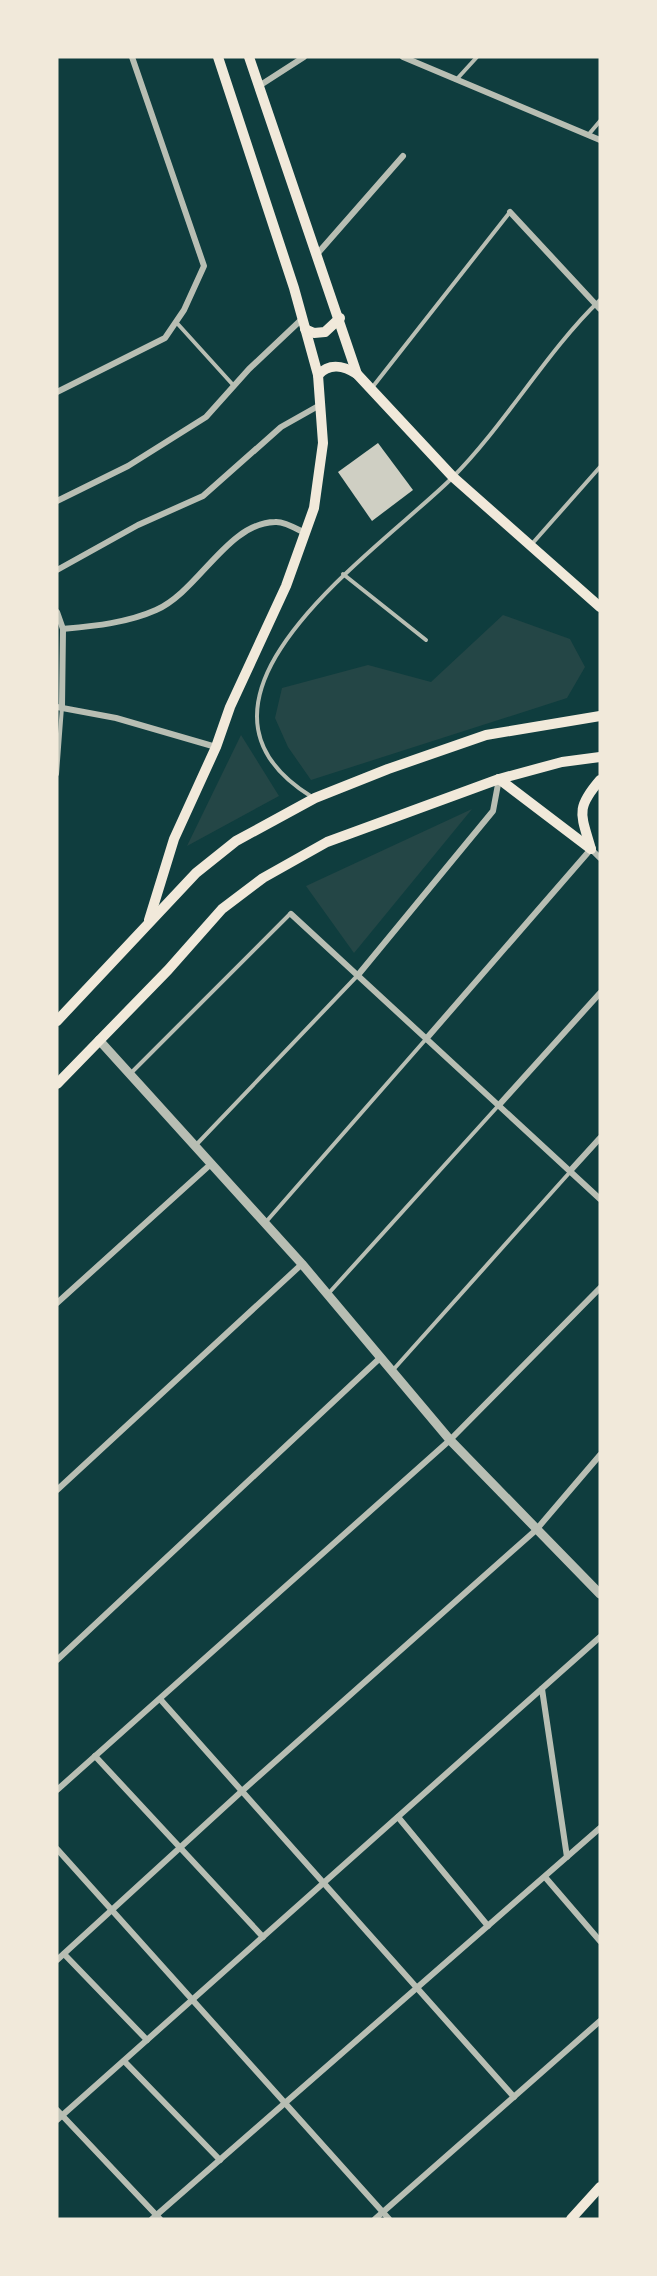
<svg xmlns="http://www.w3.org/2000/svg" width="657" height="2276" viewBox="0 0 657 2276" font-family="Roboto,sans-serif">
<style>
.green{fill:#244646}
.building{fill:#cfcfc3}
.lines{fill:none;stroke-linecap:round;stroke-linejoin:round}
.service{stroke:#b8beb3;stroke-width:4}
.minor{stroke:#b8beb3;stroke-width:6}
.tertiary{stroke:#b8beb3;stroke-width:9}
.secondary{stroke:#f1e9da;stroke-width:10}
</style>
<rect width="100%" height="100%" fill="#0f3d3e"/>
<g class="green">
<polygon points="503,615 570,639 585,667 567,698 311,780 288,747 275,718 282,688 368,665 431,682"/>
<polygon points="241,735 279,796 187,846"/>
<polygon points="472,809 354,953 306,886"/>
</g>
<polygon class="building" points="378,443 413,490 372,521 338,472"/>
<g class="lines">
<g class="service">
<polyline points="456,80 477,57"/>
<polyline points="589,134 600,121"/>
<polyline points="176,322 234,386"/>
<polyline points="371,389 510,212"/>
<polyline points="531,545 600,467"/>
<polyline points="343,574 426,640"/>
<polyline points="57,774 62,707"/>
<path d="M312,797C153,699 382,548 452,478C505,425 546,352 600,300"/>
<polyline points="130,1074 290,914"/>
<polyline points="196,1145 358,975"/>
<polyline points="265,1223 426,1039"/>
<polyline points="328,1294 498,1106"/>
<polyline points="393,1370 570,1172"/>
</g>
<g class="minor">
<polyline points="403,57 600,140"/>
<polyline points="259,86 304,57"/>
<polyline points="510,212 600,309"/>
<polyline points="318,253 403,156"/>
<polyline points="57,392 165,338 184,310 204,266 132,57"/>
<polyline points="57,501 128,466 206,417 249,369 302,319"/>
<polyline points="57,570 138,525 203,496 281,427 320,405"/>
<polyline points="57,612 63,629 62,706"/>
<path d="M63,629C94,626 127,623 156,610C199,591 227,523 275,522C284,521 297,529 305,533"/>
<polyline points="57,707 116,718 216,747"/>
<polyline points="291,914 600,1199"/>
<polyline points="358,975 493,811 499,779"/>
<polyline points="426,1039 591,849 600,858"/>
<polyline points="499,1105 600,993"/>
<polyline points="570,1171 600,1138"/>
<polyline points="57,1303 212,1163"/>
<polyline points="57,1490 302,1264"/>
<polyline points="57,1660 380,1358"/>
<polyline points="542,1689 567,1857"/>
<polyline points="160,1699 514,2097"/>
<polyline points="95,1756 263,1937"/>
<polyline points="57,1790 450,1440 600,1288"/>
<polyline points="398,1817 488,1926"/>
<polyline points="57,1849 389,2219"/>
<polyline points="545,1877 600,1941"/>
<polyline points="64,1954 147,2040"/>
<polyline points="57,1960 242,1791 536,1530 600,1455"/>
<polyline points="124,2061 220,2160"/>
<polyline points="57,2110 160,2219"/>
<polyline points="57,2120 600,1637"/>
<polyline points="152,2219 600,1828"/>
<polyline points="375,2219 600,2021"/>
</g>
<polyline class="tertiary" points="99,1040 302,1264 450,1440 600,1594"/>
<g class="secondary">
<polyline points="249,57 357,374 453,477 600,607"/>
<polyline points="305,329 314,333 325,332 340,318"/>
<path d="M318,375C330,362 344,366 357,374"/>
<polyline points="499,779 591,849"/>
<path d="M591,849C581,814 575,809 600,780"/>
<polyline points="149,920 174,839 216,747 230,707 286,586 314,508 323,443 318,375 294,288 218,57"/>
<polyline points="57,1021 196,873 236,841 315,798 388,769 486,735 600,716"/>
<polyline points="57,1084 168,970 222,909 263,878 327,842 499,779 562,762 600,757"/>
<polyline points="571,2219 600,2187"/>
</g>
</g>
<rect width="657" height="2276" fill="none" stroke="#f1e9da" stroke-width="117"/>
</svg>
